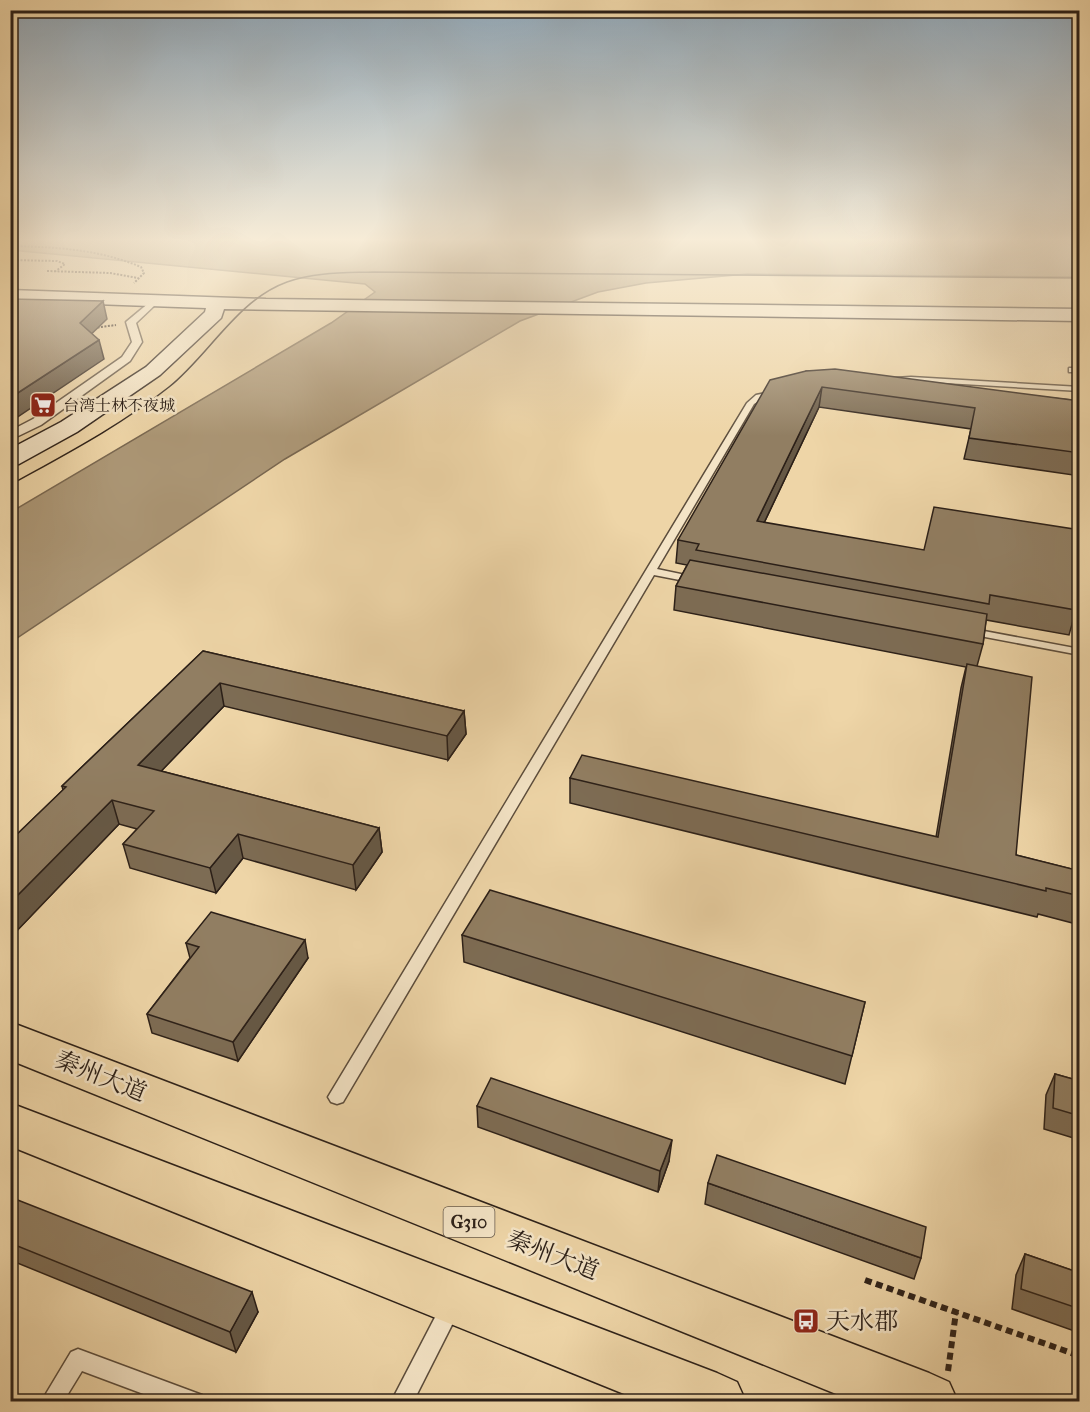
<svg xmlns="http://www.w3.org/2000/svg" width="1090" height="1412" viewBox="0 0 1090 1412" font-family="'IM FELL French Canon','Noto Serif SC',serif">
<style>
.water{fill:#ac9776;stroke:#796750;stroke-width:1.5}
.lines{fill:none;stroke-linecap:round;stroke-linejoin:round}
.service-casing{stroke:#5c4d3c;stroke-width:3}
.pedestrian-casing{stroke:#5c4d3c;stroke-width:3}
.secondary-casing{stroke:#2c2018;stroke-width:3}
.trunk-casing{stroke:#2c2018;stroke-width:3}
.path-far1{stroke:#2c2018;stroke-width:2;stroke-dasharray:2 1.5;stroke-linecap:butt}
.path{stroke:#2c2018;stroke-width:6;stroke-dasharray:7 4.5;stroke-linecap:butt}
.service{fill:#f4e4c6;fill-rule:evenodd}
.pedestrian{fill:#f4e4c6;fill-rule:evenodd}
.secondary{fill:#f4e4c6;fill-rule:evenodd}
.trunk{fill:#eed5a7;fill-rule:evenodd}
.tram{stroke:#2c2018;stroke-width:1.5}
.wall{fill:#7d6c54;stroke:#2c2018;stroke-width:1.5}
.shaded-wall{fill:#665845;stroke:#2c2018;stroke-width:1.5}
.building{fill:#917e62;stroke:#2c2018;stroke-width:1.5}
.labels{text-anchor:middle;stroke-width:5;stroke-linejoin:round;paint-order:stroke}
.far-poi-label{font-size:16px;fill:#2c2018;stroke:#f4e4c6;text-anchor:start}
.shield{fill:#f4e4c6;stroke:#685b4c;stroke-width:1.5}
.shield-label{font-size:18px;font-weight:bold;fill:#2c2018}
.near-street-label{font-size:24px;fill:#2c2018;stroke:#f4e4c6}
.near-poi-label{font-size:24px;fill:#2c2018;stroke:#f4e4c6;text-anchor:start}
</style>
<rect width="100%" height="100%" fill="#eed5a7"/>
<filter id="stains"><feTurbulence type="fractalNoise" baseFrequency=".00333" numOctaves="4"/><feColorMatrix values="0 0 0 0 .2 0 0 0 0 .09 0 0 0 0 .02 0 0 0 .5 -.17"/></filter>
<radialGradient id="worn" r=".72"><stop offset=".6" stop-color="#630" stop-opacity="0"/><stop offset="1" stop-color="#630" stop-opacity=".3"/></radialGradient>
<polygon class="water" points="11,239 1079,239 1079,277 747,274 646,283 598,292 520,321 285,459 11,642 11,512 331,323 375,292 365,284 11,250"/>
<g class="lines">
<defs>
<g id="service">
<rect x="1069" y="368" width="11" height="4"/>
<polygon points="911,377 1080,387 1080,391 911,381 894,382 890,380 894,378"/>
<polygon points="776,391 779,391 779,395 762,399 754,404 657,569 695,577 700,580 695,583 654,575 343,1102 337,1104 331,1102 328,1097 331,1092 747,403 756,395"/>
<polygon points="968,628 1080,649 1080,655 964,633 962,631"/>
<polygon points="451,1297 458,1300 461,1307 413,1402 391,1402 444,1300"/>
<polygon points="78,1349 202,1395 205,1402 165,1402 82,1371 63,1402 41,1402 71,1352"/>
</g>
<polygon id="pedestrian" points="150,302 155,305 136,323 142,342 130,361 41,425 10,440 10,431 33,419 122,357 132,342 126,322"/>
<polygon id="secondary" points="10,290 266,299 1080,309 1080,321 224,309 221,318 160,375 77,432 19,464 10,466 10,449 61,422 146,367 205,312 206,308 10,301"/>
<g id="trunk">
<polygon points="10,1022 929,1373 949,1382 958,1402 856,1402 10,1060"/>
<polygon points="10,1103 717,1373 737,1382 746,1402 644,1402 10,1146"/>
</g>
</defs>
<use href="#service" class="service-casing"/>
<use href="#pedestrian" class="pedestrian-casing"/>
<use href="#secondary" class="secondary-casing"/>
<use href="#trunk" class="trunk-casing"/>
<g class="path-far1">
<path d="M10,246C56,247 98,249 141,267L144,273L134,283"/>
<polyline points="10,260 57,261 65,264 56,271"/>
<polyline points="47,271 110,273 138,278"/>
<polyline points="94,328 116,325"/>
</g>
<g class="path">
<polyline points="865,1280 1080,1356"/>
<polyline points="948,1371 956,1312"/>
</g>
<use href="#service" class="service"/>
<use href="#pedestrian" class="pedestrian"/>
<use href="#secondary" class="secondary"/>
<use href="#trunk" class="trunk"/>
<path class="tram" d="M10,485C64,455 120,426 169,387C209,355 237,300 287,282C315,272 344,273 373,272L1080,278"/>
</g>
<g class="wall">
<polygon points="806,371 1080,401 1080,476 964,459 971,429 819,407 764,523 1076,610 1069,635 986,620 983,644 977,666 1016,855 1080,871 1080,925 1038,914 1037,917 570,803 570,778 936,837 961,688 966,667 674,610 676,586 687,565 676,563 678,540"/>
<polygon points="203,651 464,711 466,734 448,760 224,706 161,771 379,828 382,852 356,890 243,858 216,893 130,868 123,844 137,829 119,824 10,938 10,841 63,790 62,786"/>
<polygon points="1080,691 1080,712 1078,711"/>
<polygon points="462,935 865,1002 845,1084 464,962"/>
<polygon points="186,943 308,958 238,1061 152,1033 147,1014 190,958"/>
<polygon points="1080,978 1080,1015 1074,1014 1076,986"/>
<polygon points="1055,1074 1080,1081 1080,1140 1044,1129 1046,1095"/>
<polygon points="477,1106 669,1161 658,1192 478,1127"/>
<polygon points="708,1183 921,1258 914,1279 705,1204"/>
<polygon points="10,1197 258,1312 236,1352 10,1260"/>
<polygon points="1025,1254 1080,1273 1080,1333 1012,1309 1016,1275"/>
</g>
<g class="shaded-wall">
<polygon points="103,301 107,319 84,341 80,323"/>
<polygon points="99,340 104,359 10,422 10,398"/>
<polygon points="822,387 819,407 754,544 757,521"/>
<polygon points="220,683 224,706 144,789 138,765"/>
<polygon points="464,711 466,734 448,760 447,736"/>
<polygon points="112,800 119,824 10,938 10,903"/>
<polygon points="379,828 382,852 356,890 353,865"/>
<polygon points="238,834 243,858 216,893 210,868"/>
<polygon points="305,940 308,958 238,1061 233,1042"/>
<polygon points="672,1140 669,1161 658,1192 660,1171"/>
<polygon points="252,1292 258,1312 236,1352 230,1332"/>
</g>
<g class="building">
<polygon points="10,299 103,301 80,323 99,340 10,398"/>
<polygon points="835,369 1080,401 1080,453 969,438 975,408 822,387 757,521 924,550 934,507 1080,530 1076,610 990,595 989,604 696,550 699,544 678,540 770,380 806,371"/>
<polygon points="690,560 987,614 983,644 676,586"/>
<polygon points="203,651 464,711 447,736 220,683 138,765 379,828 353,865 238,834 210,868 123,844 154,811 112,800 10,903 10,841 66,787 62,786"/>
<polygon points="967,664 1032,677 1016,855 1080,871 1080,896 1046,888 1046,891 570,778 582,755 938,837"/>
<polygon points="490,890 865,1002 852,1056 462,935"/>
<polygon points="211,912 305,940 233,1042 147,1014 199,947 186,943"/>
<polygon points="1055,1074 1080,1081 1080,1116 1053,1108"/>
<polygon points="491,1078 672,1140 660,1171 477,1106"/>
<polygon points="717,1155 926,1227 921,1258 708,1183"/>
<polygon points="10,1197 252,1292 230,1332 10,1243"/>
<polygon points="1025,1254 1080,1273 1080,1309 1021,1289"/>
</g>
<linearGradient id="sky" x2="0" y2="1"><stop stop-color="#90a8ba"/><stop offset="0.55" stop-color="#f7ecd7"/><stop offset="1" stop-color="#f7ecd7" stop-opacity="0"/></linearGradient>
<rect width="1090" height="436" fill="url(#sky)"/>
<defs>
<symbol id="supermarket-square" viewBox="-11 -11 22 22"><rect x="-9" y="-9" width="18" height="18" rx="4" fill="#8f2418" stroke="#f4e4c6"/><path d="M-6-5.5h2.5l.6 2H6L4.5 2H-2.5L-4.4-4H-6ZM-1.5 3.2a1.3 1.3 0 1 0 .1 0ZM3 3.2a1.3 1.3 0 1 0 .1 0Z" fill="#fff"/></symbol>
<symbol id="bus-square" viewBox="-11 -11 22 22"><rect x="-9" y="-9" width="18" height="18" rx="4" fill="#8f2418" stroke="#f4e4c6"/><path d="M-5-6H5V4H4V6H2V4H-2V6H-4V4H-5ZM-3.5-4V0h7V-4ZM-3.5 1.2v1.5H-2V1.2ZM2 1.2v1.5H3.5V1.2Z" fill="#fff"/></symbol>
</defs>
<g fill-rule="evenodd">
<use href="#supermarket-square" x="28" y="390" width="30" height="30"/>
<use href="#bus-square" x="791" y="1306" width="30" height="30"/>
</g>
<g class="labels">
<g class="far-poi-label">
<text x="63" y="411">台湾士林不夜城</text>
</g>
<rect class="shield" x="443.5" y="1207" width="51" height="30" rx="4.5"/>
<g class="shield-label">
<text x="469" y="1228">G310</text>
</g>
<g class="near-street-label">
<text transform="translate(101 1076) rotate(22)" y="8">秦州大道</text>
<text transform="translate(553 1255) rotate(21)" y="8">秦州大道</text>
</g>
<g class="near-poi-label">
<text x="826" y="1329">天水郡</text>
</g>
</g>
<rect width="1090" height="1412" fill="none" stroke="#eed5a7" stroke-width="36"/>
<rect x="12" y="12" width="1066" height="1388" fill="none" stroke="#2c2018" stroke-width="3"/>
<rect x="18" y="18" width="1054" height="1376" fill="none" stroke="#2c2018" stroke-width="1.5"/>
<rect width="100%" height="100%" filter="url(#stains)"/>
<rect width="100%" height="100%" fill="url(#worn)"/>
</svg>
